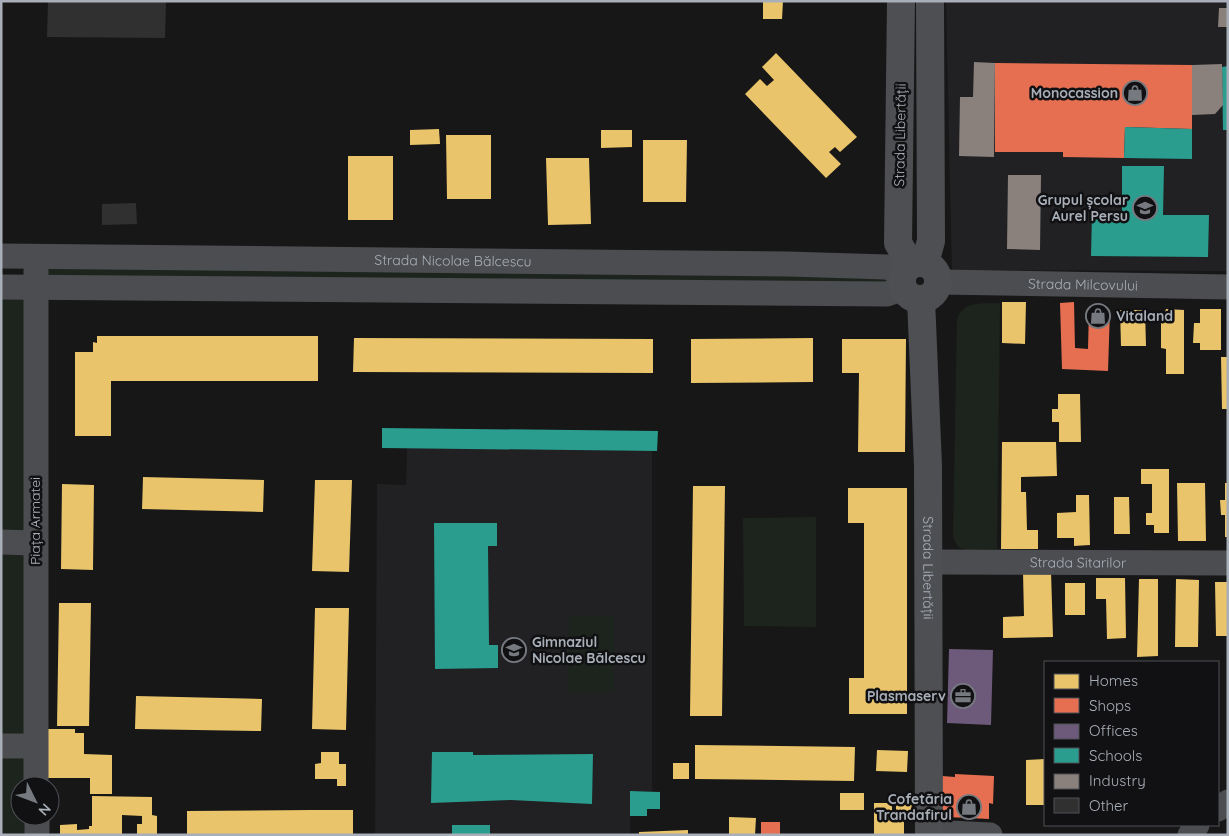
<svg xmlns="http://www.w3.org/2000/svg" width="1229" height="836" viewBox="0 0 1229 836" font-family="Quicksand,sans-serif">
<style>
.built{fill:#212123}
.green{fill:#1d241d}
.homes{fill:#e9c46a}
.shops{fill:#e76f51}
.offices{fill:#6d597a}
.schools{fill:#2a9d8f}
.industry{fill:#8a817c}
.building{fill:#303031}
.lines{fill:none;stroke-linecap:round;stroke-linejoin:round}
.minor{stroke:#4b4d50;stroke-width:25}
.major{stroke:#4d4f52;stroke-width:28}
.labels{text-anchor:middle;stroke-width:5;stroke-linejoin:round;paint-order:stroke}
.poi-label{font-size:14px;font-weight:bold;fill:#a9afb8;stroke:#111113;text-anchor:end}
.street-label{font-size:14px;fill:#a9afb8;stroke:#111113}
</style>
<rect width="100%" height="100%" fill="#171717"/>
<g class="built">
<polygon points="946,1 1228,1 1228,271 952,270"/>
<polygon points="407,448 652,451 652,791 630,791 630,835 375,835 377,484 406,485"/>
</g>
<g class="green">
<polygon points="36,256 887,267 887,294 36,287 36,786 20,786 20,816 37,816 37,835 1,835 1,287 36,287"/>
<path d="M1000,303L997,549L966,550L958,547L953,537L957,319C964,300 982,304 1000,303Z"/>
<polygon points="816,517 816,627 744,626 743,518"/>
<polygon points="569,616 614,616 614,692 568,692"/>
</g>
<g class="homes">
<polygon points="763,1 783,1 782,19 763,19"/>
<polygon points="776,53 857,137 840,152 835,147 829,152 841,164 826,178 745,94 760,79 767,86 774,80 762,67"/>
<polygon points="439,129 440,144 410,145 410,130"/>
<polygon points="601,130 632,130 632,147 601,148"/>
<polygon points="446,135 491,135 491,199 447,199"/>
<polygon points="643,140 687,140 686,202 643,202"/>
<rect x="348" y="156" width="45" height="64"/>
<polygon points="546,158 589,158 591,224 548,225"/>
<polygon points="1002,302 1026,302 1025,344 1002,343"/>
<polygon points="1166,309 1184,310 1184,374 1166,374 1166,349 1161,348 1161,312 1165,312"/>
<polygon points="1200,309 1221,309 1221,350 1200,350 1200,343 1193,343 1194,323 1200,323"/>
<polygon points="1120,310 1145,310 1146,346 1121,346"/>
<polygon points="97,336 318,336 318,381 111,381 111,436 75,436 75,352 93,352 93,342 97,343"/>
<polygon points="354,338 653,339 653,373 353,372"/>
<polygon points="813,338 813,382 691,383 691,339"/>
<polygon points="842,339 906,339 905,452 858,452 859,373 842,373"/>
<polygon points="1221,357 1228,357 1228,409 1222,409"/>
<polygon points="1058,394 1080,394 1081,442 1059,442 1059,422 1052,422 1052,409 1058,409"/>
<polygon points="1002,442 1056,442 1057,476 1021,477 1021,492 1026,492 1027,530 1038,530 1038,549 1001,549"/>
<polygon points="1141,469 1169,469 1169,533 1154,533 1154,525 1146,525 1146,513 1152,513 1152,484 1141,484"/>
<polygon points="143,477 264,480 263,512 142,509"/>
<polygon points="315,480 352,480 349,572 312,571"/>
<polygon points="1177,483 1205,483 1206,541 1178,541"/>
<polygon points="1225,483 1228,483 1228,537 1225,537 1225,515 1221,515 1220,500 1225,500"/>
<polygon points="62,484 94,485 93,570 61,569"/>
<polygon points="693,486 725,486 722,716 690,716"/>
<polygon points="848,488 907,488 907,714 849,714 849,678 864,678 864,523 848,523"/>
<polygon points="1076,495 1089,495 1090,545 1074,546 1074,538 1057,538 1057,513 1076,512"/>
<polygon points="1114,497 1129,497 1130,534 1114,534"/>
<polygon points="1051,571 1053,637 1003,638 1003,617 1024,616 1023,572"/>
<polygon points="1096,578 1125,578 1126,638 1107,639 1106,599 1096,599"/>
<polygon points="1139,579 1158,579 1158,656 1137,657"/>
<polygon points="1176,579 1199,580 1198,647 1175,647"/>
<polygon points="1215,582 1228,582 1228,636 1216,636"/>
<rect x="1065" y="583" width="20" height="32"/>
<polygon points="59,603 91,603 89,726 57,726"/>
<polygon points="315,608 349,608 346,730 312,729"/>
<polygon points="136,696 262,699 261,731 135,729"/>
<polygon points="44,729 75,729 75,733 84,733 84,754 112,755 112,794 90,794 90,778 45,778"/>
<polygon points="695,745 855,747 854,781 695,779"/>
<polygon points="877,750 908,751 907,772 876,771"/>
<polygon points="321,752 339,752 339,764 346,764 346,786 337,786 337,779 315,779 315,764 321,763"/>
<polygon points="1045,759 1045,805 1026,805 1026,760"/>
<rect x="673" y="763" width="16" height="16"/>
<rect x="840" y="793" width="24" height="17"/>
<polygon points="92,796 152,797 152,815 157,816 157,835 137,835 137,824 142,824 142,816 122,815 122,835 60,835 60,825 77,824 77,830 89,829 89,826 92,826"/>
<polygon points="896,802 912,803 911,811 896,811"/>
<polygon points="874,803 892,803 892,816 904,816 904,835 874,835"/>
<polygon points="311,810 353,810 353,835 187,835 187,811"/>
<polygon points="729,817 756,818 755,835 729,835"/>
<polygon points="688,830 688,835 639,835 639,832"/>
</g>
<g class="shops">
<polygon points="995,63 1192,65 1192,129 1125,127 1124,158 1063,157 1063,152 995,152"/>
<polygon points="1074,302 1075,348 1088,349 1089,310 1110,310 1108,371 1062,369 1060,303"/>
<polygon points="955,774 994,776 993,804 989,803 989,819 947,817 942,812 942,776 955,777"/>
<rect x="761" y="822" width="19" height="13"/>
</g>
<polygon class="offices" points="949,649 993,650 991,725 947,723"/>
<g class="schools">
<polygon points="1228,66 1228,130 1223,130 1222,67"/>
<polygon points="1125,127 1192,129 1192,159 1124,158"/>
<polygon points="1122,166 1164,166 1163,215 1209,215 1208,257 1091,256 1092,214 1122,214"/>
<polygon points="382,428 658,431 657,451 382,448"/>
<polygon points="434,523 497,523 497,546 488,546 489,645 498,645 498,668 435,669"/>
<polygon points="432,752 473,752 473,755 593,754 592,804 511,800 431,803"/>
<polygon points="630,791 660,792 660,809 647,809 647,816 630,816"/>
<rect x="452" y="825" width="38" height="10"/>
</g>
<g class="industry">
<polygon points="1219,8 1228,8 1228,27 1218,27"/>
<polygon points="974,62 995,63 994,157 959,156 960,97 973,97"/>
<polygon points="1222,64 1223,105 1215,114 1192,115 1192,65"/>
<polygon points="1008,175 1041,175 1040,250 1007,249"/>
</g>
<g class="building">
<polygon points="48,1 166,1 165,38 47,37"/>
<polygon points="136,203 137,224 102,225 102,204"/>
</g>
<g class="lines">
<g class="minor">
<path id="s1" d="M1,256L788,264L887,267L903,274"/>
<path id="s2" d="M939,282L1228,287"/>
<polyline points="1,287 887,294 903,288"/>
<polyline points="1,542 35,543"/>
<path id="s3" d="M928,562L1228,563"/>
<polyline points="1,746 35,746"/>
<polyline points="36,786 36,271"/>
<polyline points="1218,809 1228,802"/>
<polyline points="37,816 37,835"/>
<polyline points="929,832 990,835"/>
<polyline points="1190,835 1197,825"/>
</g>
<g class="major">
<polyline points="901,1 898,243 911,265"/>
<polyline points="925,263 931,241 930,1"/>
<circle cx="920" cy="281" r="18"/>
<path id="s4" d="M921,299L928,466L929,835"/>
</g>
</g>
<defs>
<symbol id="shop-ring" viewBox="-11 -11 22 22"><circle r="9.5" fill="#111113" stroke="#767a80" stroke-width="1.5"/><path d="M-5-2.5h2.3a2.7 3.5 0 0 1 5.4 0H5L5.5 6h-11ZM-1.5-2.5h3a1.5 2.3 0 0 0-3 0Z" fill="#767a80"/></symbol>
<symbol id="school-ring" viewBox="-11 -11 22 22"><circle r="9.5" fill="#111113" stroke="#767a80" stroke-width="1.5"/><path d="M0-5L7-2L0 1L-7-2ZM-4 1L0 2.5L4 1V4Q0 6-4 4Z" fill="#767a80"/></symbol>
<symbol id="office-ring" viewBox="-11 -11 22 22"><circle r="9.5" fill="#111113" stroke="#767a80" stroke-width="1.5"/><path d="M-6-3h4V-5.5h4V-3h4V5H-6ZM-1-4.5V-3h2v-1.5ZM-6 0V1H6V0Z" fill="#767a80"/></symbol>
</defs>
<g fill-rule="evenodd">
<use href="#shop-ring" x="1121" y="79" width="28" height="28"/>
<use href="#school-ring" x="1131" y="194" width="28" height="28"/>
<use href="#shop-ring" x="1084" y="302" width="28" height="28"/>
<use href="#school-ring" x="500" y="636" width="28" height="28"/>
<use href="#office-ring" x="949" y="682" width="28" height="28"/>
<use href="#shop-ring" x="955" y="793" width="28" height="28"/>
</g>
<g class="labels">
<g class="poi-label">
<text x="1118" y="98">Monocassion</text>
<text x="1128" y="205">Grupul școlar<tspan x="1128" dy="16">Aurel Persu</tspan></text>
<text x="1116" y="321" text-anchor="start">Vitaland</text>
<text x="532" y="647" text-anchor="start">Gimnaziul<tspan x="532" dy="16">Nicolae Bălcescu</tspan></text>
<text x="946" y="701">Plasmaserv</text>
<text x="952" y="804">Cofetăria<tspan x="952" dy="16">Trandafirul</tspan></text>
</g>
<g class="street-label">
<text transform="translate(900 135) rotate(-89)" y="5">Strada Libertății</text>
<text dy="5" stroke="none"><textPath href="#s1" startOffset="452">Strada Nicolae Bălcescu</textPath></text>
<text dy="5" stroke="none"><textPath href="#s2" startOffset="144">Strada Milcovului</textPath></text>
<text transform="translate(35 521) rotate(-90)" y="5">Piața Armatei</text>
<text dy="5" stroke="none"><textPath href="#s3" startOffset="150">Strada Sitarilor</textPath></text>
<text dy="5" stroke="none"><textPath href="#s4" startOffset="269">Strada Libertății</textPath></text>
</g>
</g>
<rect width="1229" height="836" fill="none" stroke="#a9afb8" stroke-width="5"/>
<rect x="1044" y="661" width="175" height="165" fill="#111113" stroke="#4e5055"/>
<rect x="1054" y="674" width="25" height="15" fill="#e9c46a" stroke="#4e5055"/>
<text x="1089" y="686" font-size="15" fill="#a9afb8">Homes</text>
<rect x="1054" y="698" width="25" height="15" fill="#e76f51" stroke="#4e5055"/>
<text x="1089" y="711" font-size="15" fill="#a9afb8">Shops</text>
<rect x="1054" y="724" width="25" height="15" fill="#6d597a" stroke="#4e5055"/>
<text x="1089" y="736" font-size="15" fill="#a9afb8">Offices</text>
<rect x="1054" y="748" width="25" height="15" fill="#2a9d8f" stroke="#4e5055"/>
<text x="1089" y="761" font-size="15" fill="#a9afb8">Schools</text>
<rect x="1054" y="774" width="25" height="15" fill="#8a817c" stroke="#4e5055"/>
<text x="1089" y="786" font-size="15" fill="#a9afb8">Industry</text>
<rect x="1054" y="798" width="25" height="15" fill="#303031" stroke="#4e5055"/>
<text x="1089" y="811" font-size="15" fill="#a9afb8">Other</text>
<g transform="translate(35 801) rotate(132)"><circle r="24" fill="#111113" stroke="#4e5055"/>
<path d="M0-4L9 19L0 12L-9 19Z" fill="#767a80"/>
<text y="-8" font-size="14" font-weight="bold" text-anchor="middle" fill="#a9afb8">N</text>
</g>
</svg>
